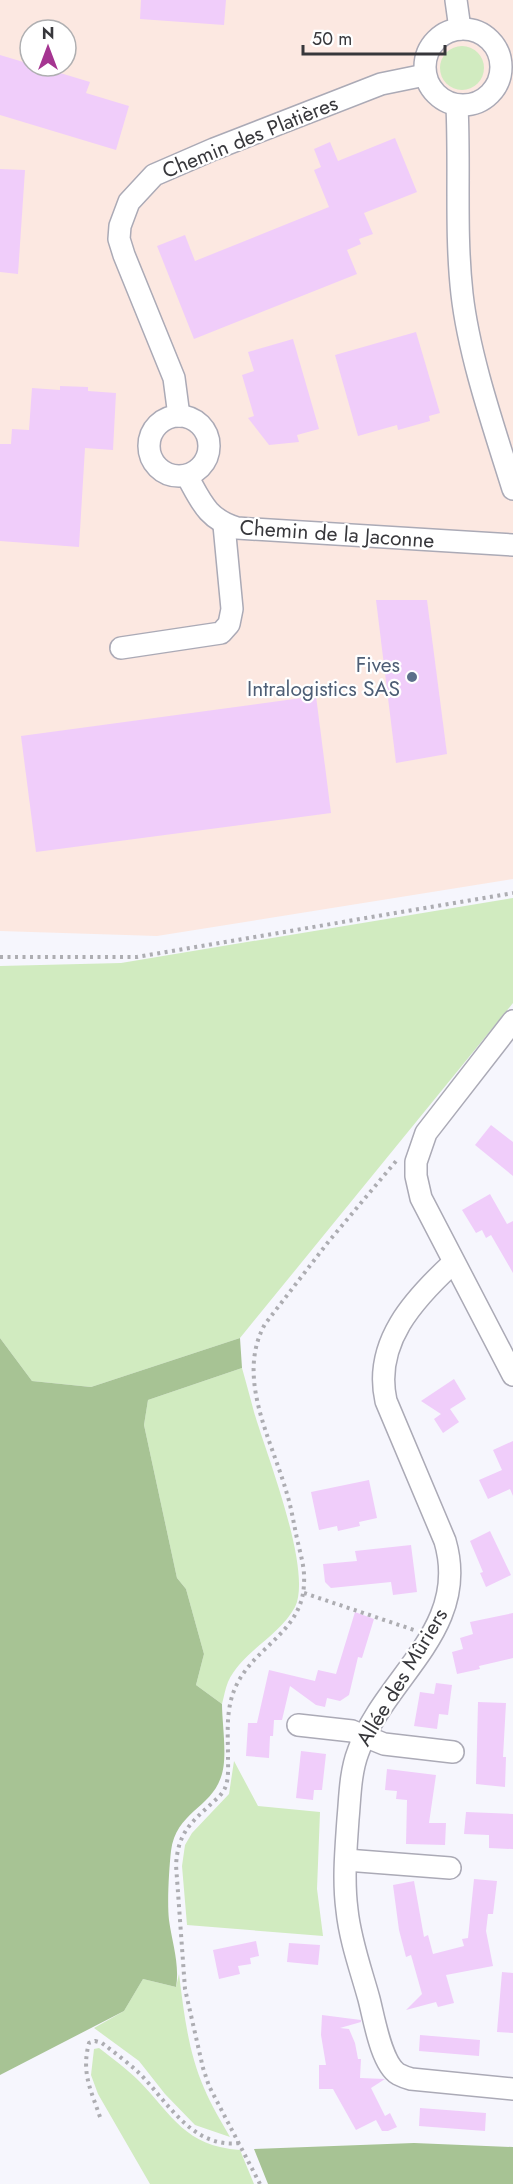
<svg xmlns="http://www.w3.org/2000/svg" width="513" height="2184" viewBox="0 0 513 2184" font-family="Jost,sans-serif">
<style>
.commercial{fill:#fce8e1;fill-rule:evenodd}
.green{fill:#d1ebc0}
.forest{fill:#a7c394}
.building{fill:#f0cdfa}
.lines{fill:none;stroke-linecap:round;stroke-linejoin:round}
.minor-casing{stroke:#abaab6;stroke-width:24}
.path{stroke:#adadb2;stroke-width:4;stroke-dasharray:3 4.5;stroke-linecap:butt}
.minor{stroke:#fff;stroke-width:21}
.service-dot{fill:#5c6f8a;stroke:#fff;stroke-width:2}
.labels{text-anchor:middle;stroke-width:4.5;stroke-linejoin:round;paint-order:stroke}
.street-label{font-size:21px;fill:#37373b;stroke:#fff}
.service-label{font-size:21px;fill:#4e5e75;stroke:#fff;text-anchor:end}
</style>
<rect width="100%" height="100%" fill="#f6f6fd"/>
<path class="commercial" d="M0,0H513V879L157,936L0,931ZM30,30H66V66H30Z"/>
<g class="green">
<circle cx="462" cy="68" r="22"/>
<polygon points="513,898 513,1003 240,1338 91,1387 32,1381 0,1338 0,966 121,963"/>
<path d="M242,1368C246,1382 250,1397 254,1412C266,1453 313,1571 295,1607C279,1637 242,1651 228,1682C225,1689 224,1697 222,1704L196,1685L204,1654L186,1589L177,1578L144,1425L148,1400Z"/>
<polygon points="234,1761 258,1806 320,1812 317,1889 323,1936 187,1925 182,1866 185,1845 192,1833 229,1794"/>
<path d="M179,1974C184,2013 188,2051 204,2088C211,2105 221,2121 230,2137L195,2125L165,2094L139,2061L94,2028L124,2011L143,1979L176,1987Z"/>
<path d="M99,2048C112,2058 127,2069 139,2081C173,2116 185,2146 240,2150L254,2184H150L98,2094L91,2075L94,2049Z"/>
</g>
<g class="forest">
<path d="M0,1338L32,1381L91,1387L240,1338L242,1368L148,1400L144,1425L177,1578L186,1589L204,1654L196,1685L222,1704C222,1724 228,1759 221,1777C211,1808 176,1812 171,1851C169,1869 167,1903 169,1920C172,1942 180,1965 176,1987L143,1979L124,2011L0,2075Z"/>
<polygon points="414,2143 513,2147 513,2184 268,2184 254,2149"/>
</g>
<g class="building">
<polygon points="141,0 226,0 224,25 140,19"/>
<polygon points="0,55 30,64 30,66 37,66 90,82 86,93 129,106 116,150 0,115"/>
<polygon points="395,138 417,192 364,213 373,234 359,239 361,244 347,250 357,274 194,339 157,246 185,235 195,261 329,207 314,170 321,167 314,149 330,142 338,161"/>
<polygon points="0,169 25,170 18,274 0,272"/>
<polygon points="416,332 440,413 429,416 430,421 398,430 397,425 358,436 335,355"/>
<polygon points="293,339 319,429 297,435 299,442 269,445 248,418 254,416 242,375 254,371 248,352"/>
<polygon points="60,386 88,387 88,391 116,393 113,450 85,448 79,547 0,541 0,444 11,444 12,429 29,430 32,388 60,390"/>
<polygon points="376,600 427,600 447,754 396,763"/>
<polygon points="316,696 331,813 36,852 21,736"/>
<polygon points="491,1125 513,1142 513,1176 475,1145"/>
<polygon points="490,1194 507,1224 513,1221 513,1273 491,1235 486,1238 482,1230 476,1233 462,1210"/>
<polygon points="454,1379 466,1399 450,1409 459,1422 443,1433 434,1419 441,1414 421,1401"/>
<polygon points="513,1441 513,1496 510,1489 488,1499 479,1480 502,1470 493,1450"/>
<polygon points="369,1480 377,1518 359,1522 360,1526 338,1531 337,1526 319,1530 311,1492"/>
<polygon points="490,1531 511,1575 486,1587 480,1573 483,1572 470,1541"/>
<polygon points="411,1545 417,1592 393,1595 391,1582 331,1588 325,1582 323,1564 357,1561 355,1551"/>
<polygon points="355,1612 374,1619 362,1658 358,1657 349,1695 340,1701 327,1698 325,1707 316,1705 290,1686 282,1720 274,1720 273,1736 270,1736 269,1758 246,1756 248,1723 257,1723 269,1670 315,1681 318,1670 336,1674"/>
<polygon points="513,1613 513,1658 479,1666 480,1669 457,1674 452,1652 463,1649 460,1638 473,1634 470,1622"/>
<polygon points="436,1683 452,1685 448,1715 439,1714 437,1729 414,1726 420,1692 434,1694"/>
<polygon points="478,1702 506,1703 503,1757 506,1757 505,1787 476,1784"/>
<polygon points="301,1751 326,1754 322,1790 314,1790 313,1800 296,1798"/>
<polygon points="387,1769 436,1775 429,1823 446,1823 445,1845 406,1844 407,1800 396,1799 397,1791 385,1790"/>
<polygon points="466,1812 513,1814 513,1849 489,1848 489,1835 464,1834"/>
<polygon points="474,1879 497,1881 493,1914 488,1914 486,1931 493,1966 446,1975 454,2003 438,2007 436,2002 406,2010 422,1994 411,1955 406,1957 399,1930 393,1885 414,1881 424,1937 428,1935 433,1954 464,1946 462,1939 468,1938"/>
<polygon points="256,1941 259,1956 250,1958 251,1964 238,1966 240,1974 219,1979 213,1950"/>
<polygon points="289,1943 320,1945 318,1965 287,1962"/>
<polygon points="502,1972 513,1973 513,2033 497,2032"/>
<polygon points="322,2015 361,2020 361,2022 340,2028 349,2029 355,2043 358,2059 361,2059 360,2078 385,2079 371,2088 385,2116 390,2113 397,2127 388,2131 382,2131 376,2120 356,2130 333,2089 319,2089 319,2065 326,2065 321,2035"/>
<polygon points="420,2035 480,2040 479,2056 419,2051"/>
<polygon points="420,2108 486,2113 485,2131 419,2126"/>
</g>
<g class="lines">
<defs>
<g id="minor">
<polyline points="456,0 460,29"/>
<circle cx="463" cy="67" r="38"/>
<path d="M457,106C460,168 455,231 462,294C469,356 494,428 513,489"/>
<circle cx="179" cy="446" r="30"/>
<polyline points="179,416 174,378 124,255 119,239 120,226 129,202 154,175 214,149 381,84 425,75"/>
<path d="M187,476C201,501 207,519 237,528L513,545"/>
<polyline points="121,648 221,633 229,624 232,609 224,525"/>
<polyline points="513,1021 426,1133 416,1162 416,1176 421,1198 513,1375"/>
<path d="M453,1263C414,1299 373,1343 386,1401L445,1541C471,1630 384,1677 358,1752C350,1773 350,1798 348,1819C346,1849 343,1880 347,1910C350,1940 361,1970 369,1999C374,2018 381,2063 398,2074C402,2076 407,2078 411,2079L513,2089"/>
<polyline points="298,1725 352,1731 384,1744 453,1752"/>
<polyline points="346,1860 450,1868"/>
</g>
</defs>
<use href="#minor" class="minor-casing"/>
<g class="path">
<polyline points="0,957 137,957 513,893"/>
<polyline points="304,1593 414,1630"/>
<path d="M100,2117C91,2090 81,2073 89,2043L95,2041L102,2043C114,2052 127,2062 138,2072C167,2100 191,2149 240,2143"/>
<path d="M260,2184L209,2086L203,2068L185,1989L176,1865C178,1835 188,1825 210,1805C215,1800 222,1795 225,1788C229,1779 228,1767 228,1757C228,1731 225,1706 238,1682C258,1645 303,1630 304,1583C305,1569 301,1556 298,1543C294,1526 292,1510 287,1494C272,1440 235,1378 265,1324L329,1241L397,1160"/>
</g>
<use href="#minor" class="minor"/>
</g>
<circle class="service-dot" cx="412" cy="677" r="6"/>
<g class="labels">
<g class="street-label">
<text transform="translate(250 137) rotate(-22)" y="7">Chemin des Platières</text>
<text transform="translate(337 534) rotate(4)" y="7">Chemin de la Jaconne</text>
<text transform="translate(402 1677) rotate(-59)" y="7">Allée des Mûriers</text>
</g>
<g class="service-label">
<text x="400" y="672">Fives<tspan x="400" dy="24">Intralogistics SAS</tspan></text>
</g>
</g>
<g transform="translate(48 48)"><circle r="28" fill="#ffffff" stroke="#afafb1" stroke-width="1.5"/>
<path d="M0-4.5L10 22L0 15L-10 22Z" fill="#a53591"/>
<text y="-9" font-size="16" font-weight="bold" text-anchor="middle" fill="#37373b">N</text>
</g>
<path d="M303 45v9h142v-9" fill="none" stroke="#37373b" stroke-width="3"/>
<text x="312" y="45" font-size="18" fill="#37373b" stroke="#ffffff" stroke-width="4.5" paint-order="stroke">50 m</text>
</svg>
